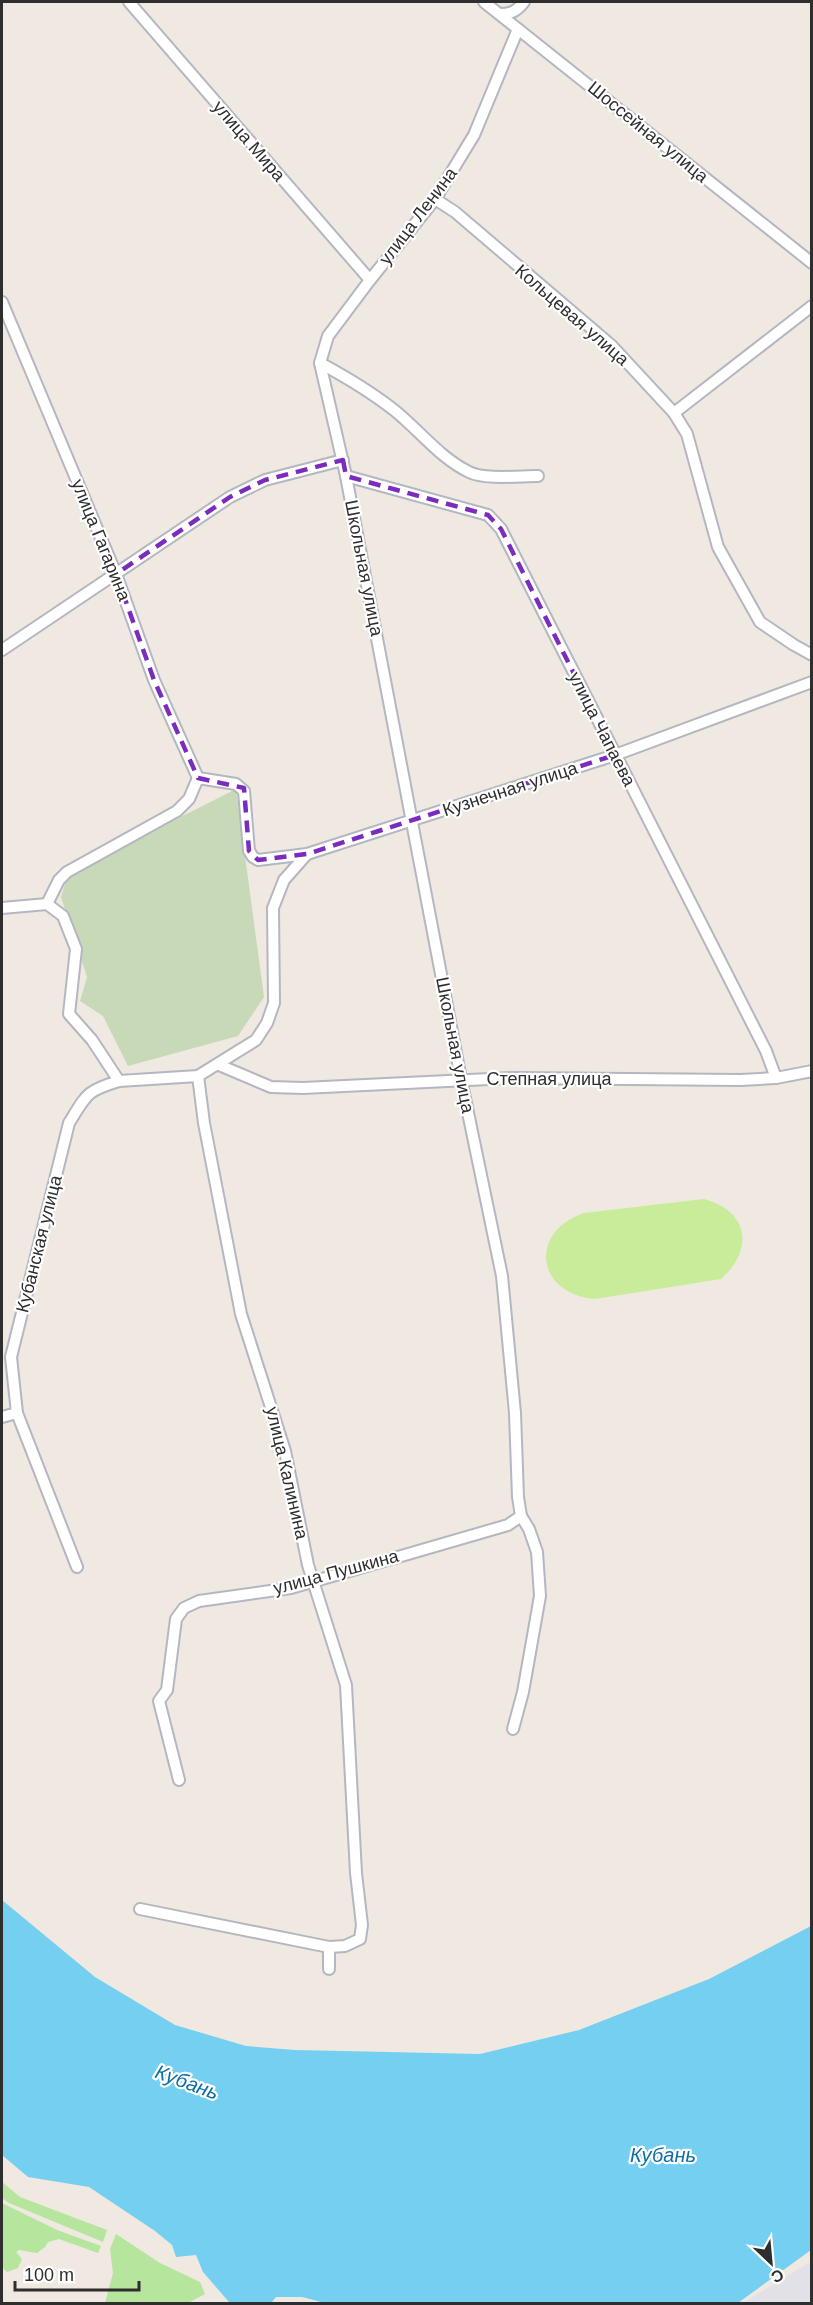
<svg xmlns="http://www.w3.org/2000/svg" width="813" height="2305" viewBox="0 0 813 2305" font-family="Helvetica,sans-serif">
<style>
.industrial{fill:#e3e1e8}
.green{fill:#b6e59e}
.cemetery{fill:#c8d9b8}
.pitch{fill:#c9ec9a}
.water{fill:#75cff0}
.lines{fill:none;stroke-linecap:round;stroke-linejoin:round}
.minor-casing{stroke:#b4b7c1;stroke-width:14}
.minor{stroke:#fff;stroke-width:10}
.marked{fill:none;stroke:#7b2cbf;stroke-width:4.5;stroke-dasharray:12 8;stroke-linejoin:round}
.labels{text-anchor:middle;stroke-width:4.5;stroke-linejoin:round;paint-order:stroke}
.street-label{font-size:18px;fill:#2e2e2e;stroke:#fff}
.water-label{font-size:20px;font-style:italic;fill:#0d6fa3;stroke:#fff}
</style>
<rect width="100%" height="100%" fill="#efe9e1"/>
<polygon class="industrial" points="811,2262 811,2303 743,2303 805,2265"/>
<g class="green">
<polygon points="2,2182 20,2197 107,2230 103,2242 9,2203 2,2198"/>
<polygon points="2,2203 57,2230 101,2246 98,2253 59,2239 48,2242 45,2247 37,2253 19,2250 16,2252 22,2259 18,2268 7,2272 2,2267"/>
<polygon points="116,2234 160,2263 200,2282 205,2294 188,2303 105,2303 113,2273 110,2249"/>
</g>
<polygon class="cemetery" points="236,789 264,997 238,1036 128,1066 103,1016 80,1001 87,977 61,897 68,874"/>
<path class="pitch" d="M704,1199C749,1211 754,1250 721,1279L595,1299C536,1294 528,1232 584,1213Z"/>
<polygon class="water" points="2,1900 95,1977 175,2025 246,2046 295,2050 480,2054 579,2030 709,1979 811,1926 811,2250 738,2303 329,2304 302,2297 276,2297 271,2303 224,2303 229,2302 203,2272 196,2255 176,2257 172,2245 155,2231 89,2187 28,2177 2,2155"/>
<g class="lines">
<defs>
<g id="minor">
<polyline points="129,2 370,280"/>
<polyline points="484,2 812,263"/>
<path d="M500,14C511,14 517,11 524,2"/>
<polyline points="435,199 455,212 611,345 674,413 687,434 718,547 760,622 794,645 812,655"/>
<polyline points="2,302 116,574 154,680 198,778"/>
<path d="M320,363C346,377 371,392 394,410C419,430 440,458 469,472C485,480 519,476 538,476"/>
<polyline points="674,413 812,306"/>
<polyline points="346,476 488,515 501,529 766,1051 776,1078"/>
<polyline points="2,650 230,497 265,480 343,460"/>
<polyline points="198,778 236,784 244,791 249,851 253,857 258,860 307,854 615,755 812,682"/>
<polyline points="47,904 63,916 76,949 69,1014 92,1040 119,1081 198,1076 256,1040 267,1023 274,1003 273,908 284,880 307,854"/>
<polyline points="2,908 47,904 59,880 67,872 177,811 189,799 198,778"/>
<polyline points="219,1065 271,1087 303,1088 512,1078 741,1080 776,1078 812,1071"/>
<polyline points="198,1076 204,1123 241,1314 285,1451 308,1565 346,1685 356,1873 362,1925 360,1939 345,1946 329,1947 329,1969"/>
<polyline points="2,1417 17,1413"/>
<path d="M77,1567L17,1413L11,1357L69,1123C87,1094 86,1091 119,1081"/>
<polyline points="513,1729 523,1692 540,1596 537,1552 529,1529 521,1516 518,1497 515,1413 502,1276 461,1079 346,476 320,363 328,336 370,280 435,199 474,135 518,29"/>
<polyline points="179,1780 159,1701 167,1690 176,1619 184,1608 199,1601 291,1588 508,1525 521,1516"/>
<polyline points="140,1909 329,1947"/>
</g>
</defs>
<use href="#minor" class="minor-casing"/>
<use href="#minor" class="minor"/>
</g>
<path class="marked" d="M343,460L346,476L488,515L501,529L615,755L307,854L258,860L249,851L244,788L198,778L154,680L116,574L230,497L265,480Z"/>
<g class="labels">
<g class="street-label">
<text transform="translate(648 132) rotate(39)" y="6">Шоссейная улица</text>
<text transform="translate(249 141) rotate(49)" y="6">улица Мира</text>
<text transform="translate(418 216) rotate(-53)" y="6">улица Ленина</text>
<text transform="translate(572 315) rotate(41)" y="6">Кольцевая улица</text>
<text transform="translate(101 540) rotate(68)" y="6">улица Гагарина</text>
<text transform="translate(364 568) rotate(79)" y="6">Школьная улица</text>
<text transform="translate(602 729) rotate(63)" y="6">улица Чапаева</text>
<text transform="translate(510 789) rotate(-18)" y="6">Кузнечная улица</text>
<text transform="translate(455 1045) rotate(79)" y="6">Школьная улица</text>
<text x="549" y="1085">Степная улица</text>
<text transform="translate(39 1244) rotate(-76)" y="6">Кубанская улица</text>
<text transform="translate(287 1473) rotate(77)" y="6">улица Калинина</text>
<text transform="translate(336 1572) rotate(-15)" y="6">улица Пушкина</text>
</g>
<g class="water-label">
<text transform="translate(187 2082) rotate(20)" y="7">Кубань</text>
<text x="663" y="2162">Кубань</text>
</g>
</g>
<rect width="813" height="2305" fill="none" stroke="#2e2e2e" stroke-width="6"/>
<g transform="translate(771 2263) rotate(154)" stroke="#ffffff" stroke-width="4.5" paint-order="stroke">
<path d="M0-4.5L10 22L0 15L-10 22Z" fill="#2e2e2e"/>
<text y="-9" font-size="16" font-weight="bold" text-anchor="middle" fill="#2e2e2e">С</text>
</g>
<path d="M15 2281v9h124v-9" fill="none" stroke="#2e2e2e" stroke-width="3"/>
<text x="24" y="2281" font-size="18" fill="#2e2e2e" stroke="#ffffff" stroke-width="4.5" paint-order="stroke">100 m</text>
</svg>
